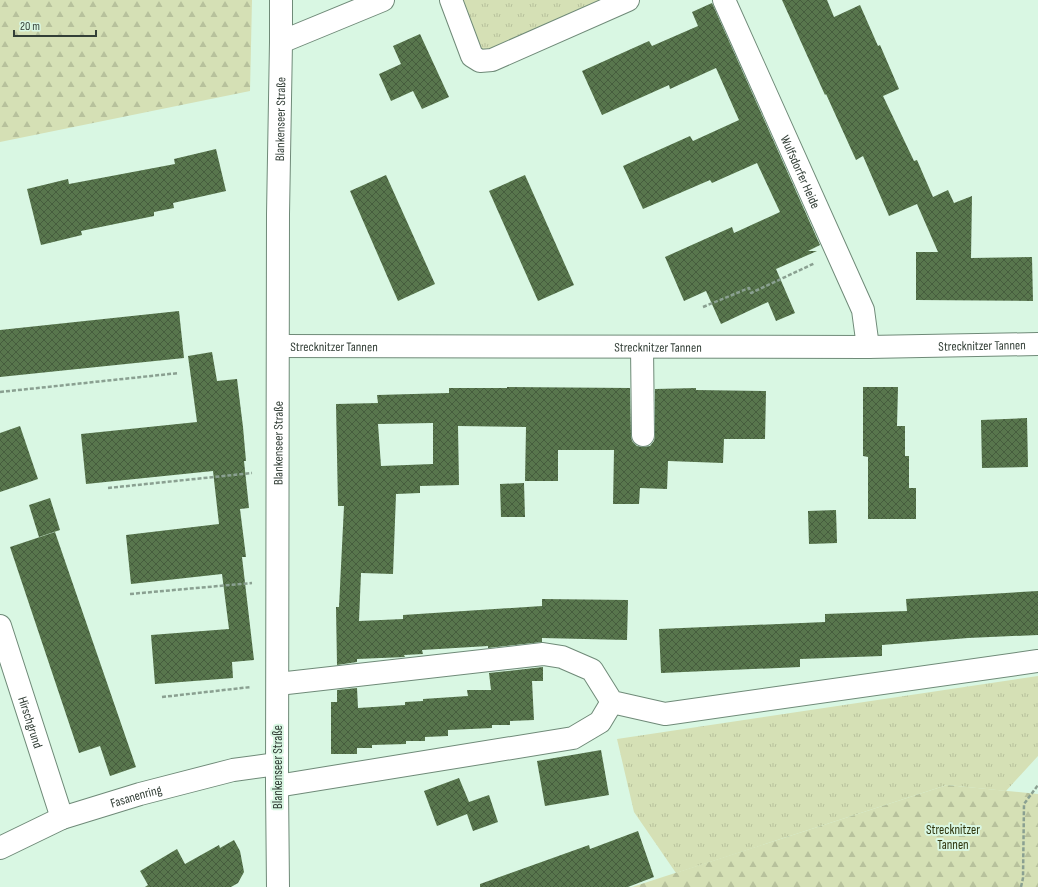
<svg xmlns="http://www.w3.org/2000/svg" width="1038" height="887" viewBox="0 0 1038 887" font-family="'Sofia Sans Condensed',sans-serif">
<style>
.grass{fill:url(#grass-tufts)}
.forest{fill:url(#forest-firs)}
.building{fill:url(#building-cross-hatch);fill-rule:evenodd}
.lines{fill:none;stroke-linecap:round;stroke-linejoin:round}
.minor-casing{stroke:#6f8a78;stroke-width:24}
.major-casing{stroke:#6f8a78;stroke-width:24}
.path{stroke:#8aa091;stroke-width:2.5;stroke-dasharray:4 2;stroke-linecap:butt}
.minor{stroke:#fff;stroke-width:22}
.major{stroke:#fff;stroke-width:22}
.labels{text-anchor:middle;stroke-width:4;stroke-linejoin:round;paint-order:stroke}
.street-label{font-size:13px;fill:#333f37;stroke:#d9f7e3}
.park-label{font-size:13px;fill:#2e350d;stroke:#d9f7e3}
</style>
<defs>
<pattern id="grass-tufts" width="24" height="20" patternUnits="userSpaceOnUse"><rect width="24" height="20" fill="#d5e0b5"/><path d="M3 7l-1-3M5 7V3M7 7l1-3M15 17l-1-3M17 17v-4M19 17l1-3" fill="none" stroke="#b7c19c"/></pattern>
<pattern id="forest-firs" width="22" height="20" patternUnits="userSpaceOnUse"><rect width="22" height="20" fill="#d5e0b5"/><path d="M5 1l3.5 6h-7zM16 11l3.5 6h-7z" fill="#b7c19c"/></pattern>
<pattern id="building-cross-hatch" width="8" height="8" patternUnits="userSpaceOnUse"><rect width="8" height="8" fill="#58764d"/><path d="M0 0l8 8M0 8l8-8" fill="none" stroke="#465d3e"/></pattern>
</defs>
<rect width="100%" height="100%" fill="#d9f7e3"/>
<g class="grass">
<polygon points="451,0 628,0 480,61"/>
<polygon points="1038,676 1038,756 1006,791 947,785 676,873 634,812 617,739"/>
</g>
<g class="forest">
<polygon points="0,0 252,0 250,91 0,142"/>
<polygon points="947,785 1038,794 1038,887 632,887"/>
</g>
<g class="building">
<polygon points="782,0 827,0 834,17 860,5 878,46 880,45 899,89 883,96 914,161 917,160 933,197 948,190 954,203 972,196 971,258 1032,257 1033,301 916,300 916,252 938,252 917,204 889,216 863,156 856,160 826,94 825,95"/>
<polygon points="712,3 820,245 808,251 817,251 776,269 795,313 776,321 768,302 721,324 706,291 684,301 665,257 732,227 734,233 780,212 757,163 712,183 710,180 643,209 623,166 690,136 693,141 739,120 716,68 670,89 669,85 602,115 582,71 649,41 652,46 698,26 692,12"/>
<polygon points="420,34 449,97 422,109 413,91 391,101 379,74 401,64 393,46"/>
<polygon points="216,149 226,191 173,203 174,208 154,212 154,216 81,231 82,235 41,245 27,189 68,179 69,184 175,164 174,159"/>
<polygon points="386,175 435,284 398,301 350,191"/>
<polygon points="525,175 574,285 538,301 489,191"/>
<polygon points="179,311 184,358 0,377 0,330"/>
<polygon points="212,352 217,381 237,379 243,427 246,461 244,461 249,508 240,509 246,557 242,557 254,660 232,662 233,678 155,684 151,635 229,629 222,574 131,584 126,535 219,524 213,471 86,484 81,434 197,422 188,356"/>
<path d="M507,387L630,388L631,436L632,441L637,446L643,447L650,446L654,441L655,435V389L696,388V390L766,391L765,439H724L723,463L668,461L667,489L640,488L639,504H613L614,450H558V481H525L526,427L458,426L459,485L420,486V493L396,494L393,574L361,573L359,621L403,619V615L542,606V599L628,600L627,640L542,638V642L488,648V646L422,650L423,654L404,655L405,657L357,659V662L337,665L336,607H339L344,506H338L336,404L378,403L377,395L449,393V388H507ZM433,423V464L381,466L378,424Z"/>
<polygon points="863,387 898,387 897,426 905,426 905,456 909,456 909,488 916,488 916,519 868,519 868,457 863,456"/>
<polygon points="1027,418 1028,467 982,468 981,420"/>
<polygon points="20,426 38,479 0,492 0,433"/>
<polygon points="524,483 525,517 501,517 500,484"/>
<polygon points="50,498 60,530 39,537 29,505"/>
<polygon points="836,510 837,543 809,544 808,511"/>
<polygon points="55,532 136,767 110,776 100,746 79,753 10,547"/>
<polygon points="1038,591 1038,635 968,638 882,645 882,656 800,659 800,667 661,673 659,629 825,622 825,614 907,611 906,599"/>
<polygon points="543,667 543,681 532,681 534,720 510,721 510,725 492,725 492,728 448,730 448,736 425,737 425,741 406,741 406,744 372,745 372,748 357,748 357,754 331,754 331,702 337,702 337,690 357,688 358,708 405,705 405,702 423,701 423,699 468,696 467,690 491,690 489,673"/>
<polygon points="601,750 609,795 545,806 537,761"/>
<polygon points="459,778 469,802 489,795 498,822 473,831 467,814 437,826 424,791"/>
<polygon points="638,831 654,877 628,887 480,887 480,884 589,845 590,849"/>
<polygon points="234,840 240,851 244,872 238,883 231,887 145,887 148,885 140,871 177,849 185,864 219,845 220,848"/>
</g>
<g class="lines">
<defs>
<g id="minor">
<polyline points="451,0 472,56 480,61 492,60 628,0"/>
<path id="s1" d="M724,0L863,310L868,347"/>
<polyline points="281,42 383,0"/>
<path id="s2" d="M279,346L868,347L1038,344"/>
<polyline points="642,347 643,435"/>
<path id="s3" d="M0,626L62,818"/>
<polyline points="278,684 543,654 562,657 592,670 612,702 665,714 1038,661"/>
<polyline points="277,786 573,738 600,722 612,702"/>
<path id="s4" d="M0,848L62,818L140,794L233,770L277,764"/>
</g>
<g id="major">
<path id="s5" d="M278,887L277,786L278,214L281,42V0"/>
</g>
</defs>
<use href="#minor" class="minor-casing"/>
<use href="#major" class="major-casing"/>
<g class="path">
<polyline points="703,307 749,288 751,293 815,263"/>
<polyline points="0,392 179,373"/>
<polyline points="108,488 252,473"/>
<polyline points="130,594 252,583"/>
<polyline points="162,697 251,687"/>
<polyline points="1021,887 1023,878 1024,804 1038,785"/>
</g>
<use href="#minor" class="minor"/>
<use href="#major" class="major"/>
</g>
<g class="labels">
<g class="street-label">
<text dy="5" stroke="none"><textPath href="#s5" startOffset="768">Blankenseer Straße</textPath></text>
<text dy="5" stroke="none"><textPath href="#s1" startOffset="188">Wulfsdorfer Heide</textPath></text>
<text dy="5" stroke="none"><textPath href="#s2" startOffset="703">Strecknitzer Tannen</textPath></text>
<text dy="5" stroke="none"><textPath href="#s2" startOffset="55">Strecknitzer Tannen</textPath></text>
<text dy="5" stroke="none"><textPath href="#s2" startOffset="379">Strecknitzer Tannen</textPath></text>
<text dy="5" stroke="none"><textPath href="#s5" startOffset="444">Blankenseer Straße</textPath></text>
<text dy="5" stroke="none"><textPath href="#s3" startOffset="101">Hirschgrund</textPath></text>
<text transform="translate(277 767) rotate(-90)" y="5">Blankenseer Straße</text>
<text dy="5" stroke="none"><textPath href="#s4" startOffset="146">Fasanenring</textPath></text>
</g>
<g class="park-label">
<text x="953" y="834">Strecknitzer<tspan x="953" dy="15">Tannen</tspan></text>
</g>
</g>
<path d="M14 30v6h82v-6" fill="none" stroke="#333f37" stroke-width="2"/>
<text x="20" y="30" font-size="12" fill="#333f37" stroke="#d9f7e3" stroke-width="3" paint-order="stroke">20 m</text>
</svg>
